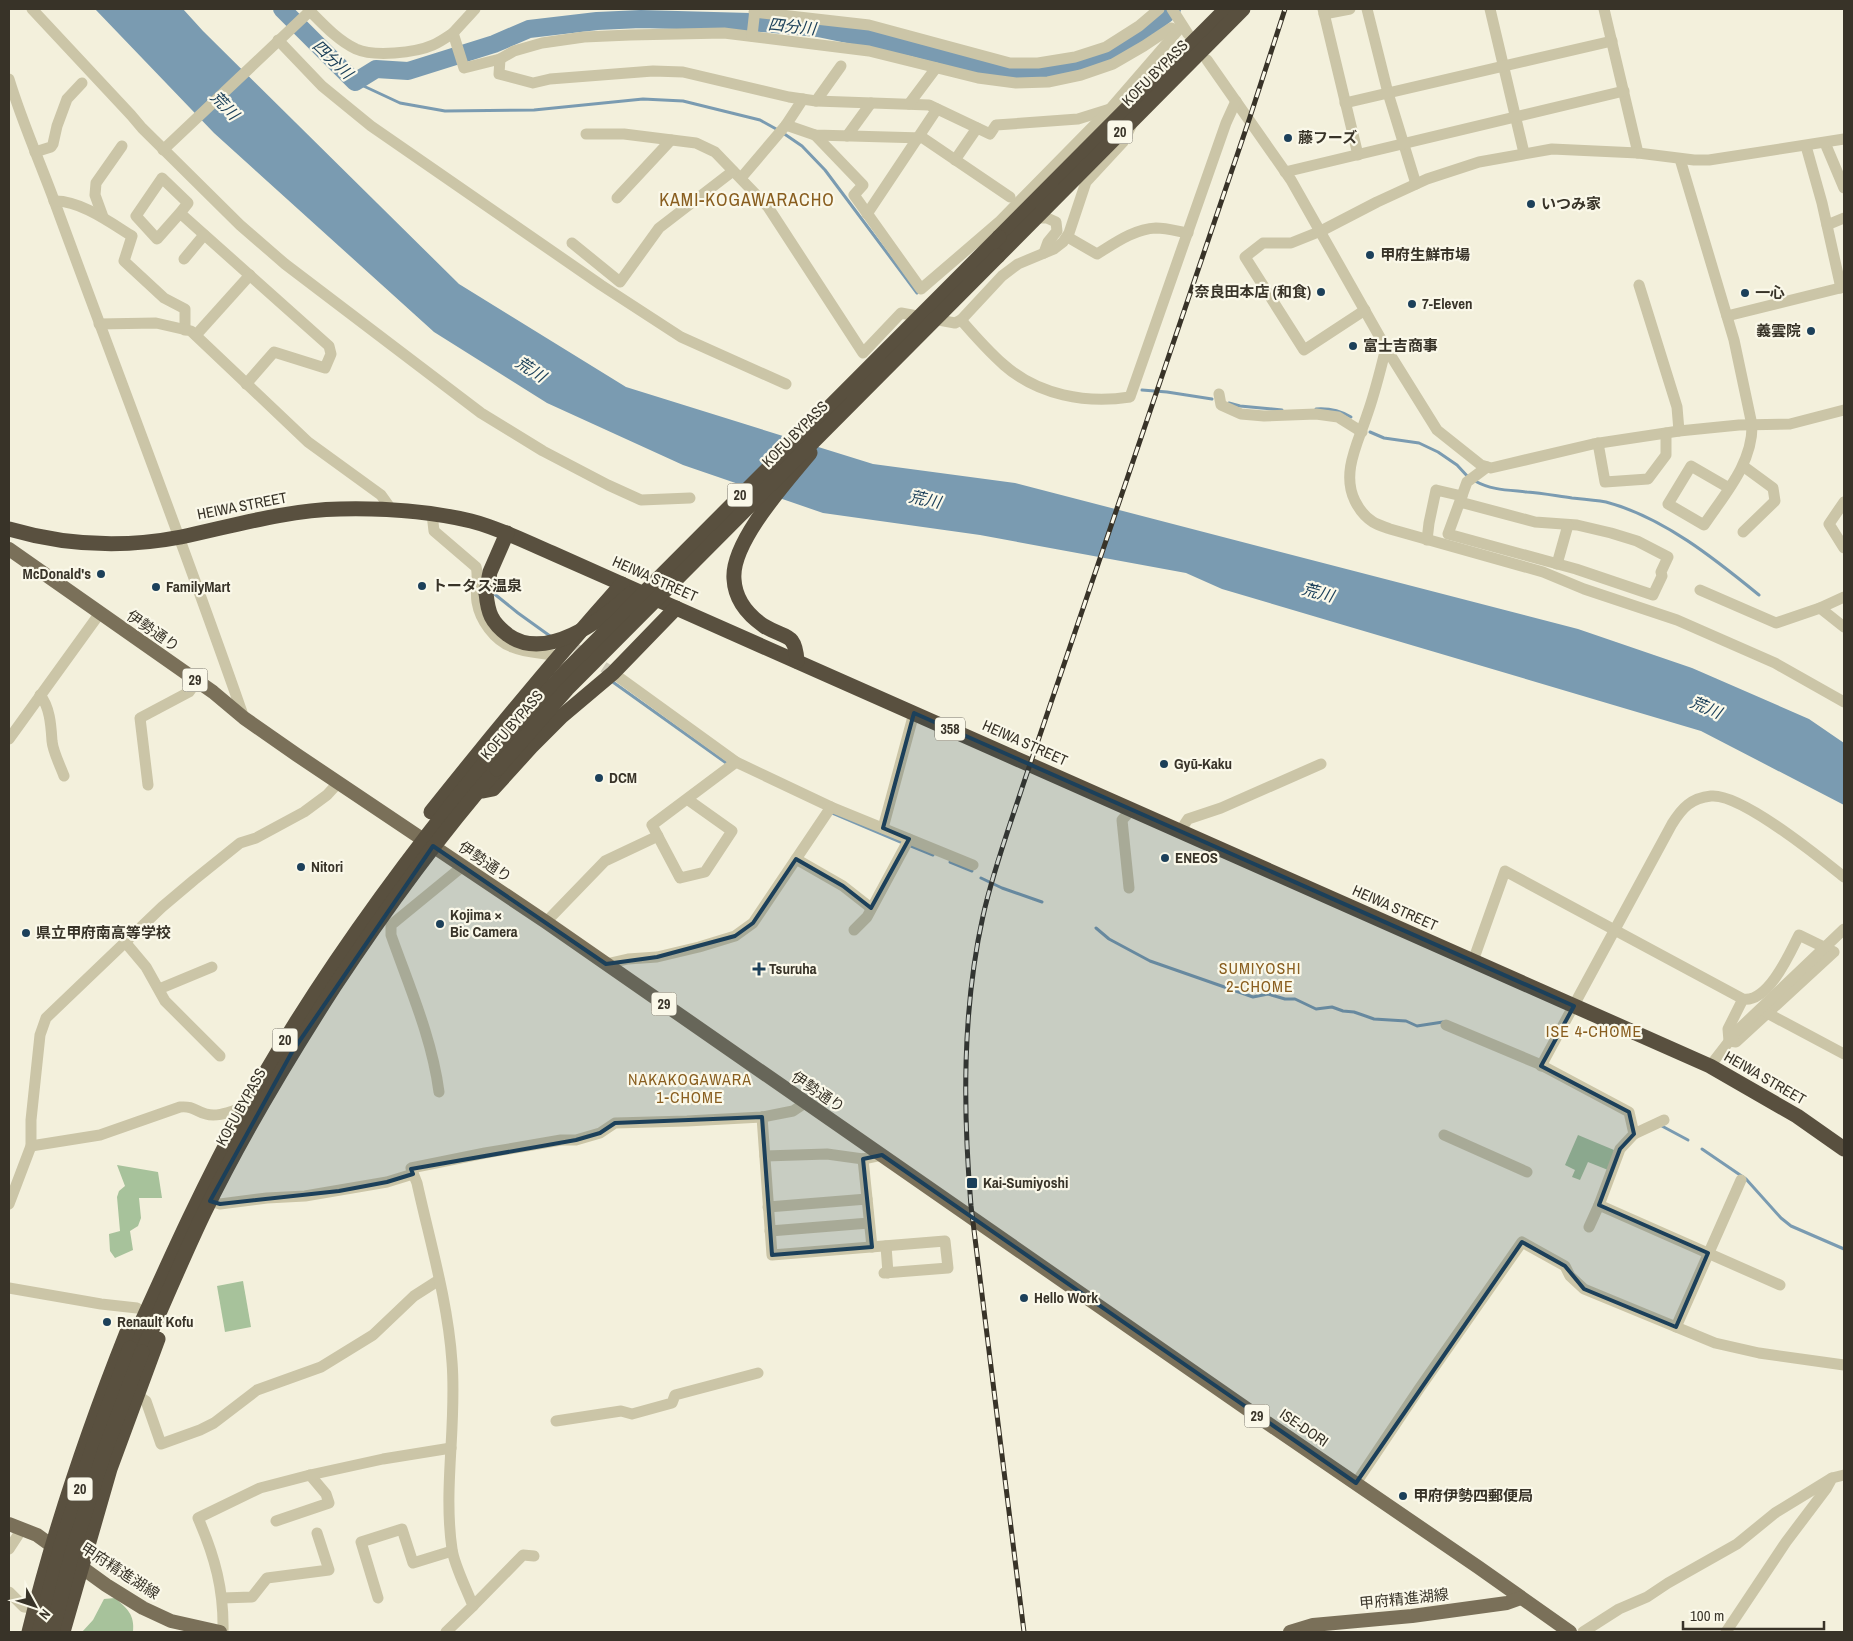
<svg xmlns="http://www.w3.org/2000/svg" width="1853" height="1641" viewBox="0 0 1853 1641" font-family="'Archivo Narrow','Noto Sans JP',sans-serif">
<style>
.green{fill:#a7c29b}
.water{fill:#7a9bb1}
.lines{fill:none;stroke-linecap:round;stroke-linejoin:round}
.stream{stroke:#7a9bb1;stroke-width:3}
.river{stroke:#7a9bb1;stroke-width:18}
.minor-tunnel{stroke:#cecab8;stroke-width:11;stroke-dasharray:11 5.5;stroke-linecap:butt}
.minor{stroke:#cbc5a7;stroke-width:11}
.major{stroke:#7a7059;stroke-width:14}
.highway{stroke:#59503f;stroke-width:15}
.rail-casing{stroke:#383328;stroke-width:5}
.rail{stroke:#faf8e9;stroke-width:3;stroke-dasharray:9;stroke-linecap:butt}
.minor-bridge{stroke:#cbc5a7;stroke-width:11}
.highway-bridge{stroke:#59503f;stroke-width:15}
.marked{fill:#1c405a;fill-opacity:0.2;stroke:#1c405a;stroke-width:4;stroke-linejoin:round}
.poi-dot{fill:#1c405a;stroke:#faf8e9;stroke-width:2}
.labels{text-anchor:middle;stroke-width:4.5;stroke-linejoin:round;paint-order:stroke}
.shield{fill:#faf8e9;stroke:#726e62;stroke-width:1}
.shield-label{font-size:14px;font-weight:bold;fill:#383328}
.street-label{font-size:15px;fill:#383328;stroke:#faf8e9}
.poi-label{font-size:15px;font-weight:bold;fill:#383328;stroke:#faf8e9;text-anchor:start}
.water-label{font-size:16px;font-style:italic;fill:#1c405a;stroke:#faf8e9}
.neighbourhood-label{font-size:16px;letter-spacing:1px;fill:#895e1f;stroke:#faf8e9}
.quarter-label{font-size:18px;letter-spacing:1px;fill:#895e1f;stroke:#faf8e9}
</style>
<rect width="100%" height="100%" fill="#f3f0dc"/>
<g class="green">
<polygon points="1578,1135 1614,1150 1608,1170 1588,1162 1580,1180 1572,1177 1575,1170 1565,1165"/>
<polygon points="117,1165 158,1172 162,1198 139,1198 141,1218 138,1226 130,1231 133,1250 115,1258 110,1251 109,1234 120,1231 117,1197 119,1191 125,1186"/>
<polygon points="243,1281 251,1327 225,1332 217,1286"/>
<path d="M115,1598C127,1608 135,1615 133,1632H82L93,1620L104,1599Z"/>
</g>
<polygon class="water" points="95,9 183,9 203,31 459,284 626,387 873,464 1015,483 1578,629 1692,668 1809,719 1844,743 1844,805 1701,731 1222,589 1186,573 980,535 823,513 683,465 547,403 434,332 214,133"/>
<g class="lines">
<g class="stream">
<polyline points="355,82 400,103 445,111 534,110 643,99 683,101 760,120 778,130"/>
<polyline points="783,133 802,146 825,170 917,293"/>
<polyline points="1142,390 1167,392 1212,399"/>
<polyline points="1229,403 1240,406 1282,410"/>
<path d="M1316,409C1329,408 1339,410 1351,417"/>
<polyline points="1370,432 1384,438 1419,443 1438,452 1457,465 1469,478"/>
<path d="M1475,481C1491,490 1508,490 1527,492C1542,493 1557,496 1572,498C1583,499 1595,500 1606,502C1663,517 1715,559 1759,595"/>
<polyline points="492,592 518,613 550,636"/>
<polyline points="610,680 729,765"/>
<polyline points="830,812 903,843"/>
<polyline points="911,846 933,855"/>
<polyline points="950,862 972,871"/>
<polyline points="981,878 1002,888 1042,902"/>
<polyline points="1096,928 1109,939 1150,961 1253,997 1268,994 1285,999 1295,999 1316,1009 1332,1007 1343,1011 1354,1012 1374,1019 1406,1021 1417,1026 1443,1022"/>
<polyline points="1660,1125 1688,1140"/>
<polyline points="1702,1149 1746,1179 1781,1218 1791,1226 1844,1249"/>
</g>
<polyline class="river" points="282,9 355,82 376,69 408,71 494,44 529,29 597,21 641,19 750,22 818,28 915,48 1003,71 1040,72 1073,66 1103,57 1136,38 1172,9"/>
<polyline class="minor-tunnel" points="562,640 613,673"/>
<g class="minor">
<polyline points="32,9 131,115 142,128 240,225 285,264 481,413 543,451 608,485 641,500 690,498"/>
<path d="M308,9C322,23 337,40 356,49C374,57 415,53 433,45C440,42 447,37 453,33L464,68L500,59L514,51L542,43L584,37L630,35L724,33L869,51L978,78L1016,83L1048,82L1081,75L1113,64L1144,46L1171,28L1177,30"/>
<polyline points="1172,9 1188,34"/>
<polyline points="1323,9 1358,155"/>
<polyline points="1367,9 1388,93 1416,184"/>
<polyline points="1490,9 1524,153"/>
<polyline points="1604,9 1638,153"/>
<polyline points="754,12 869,25 1010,63 1038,63 1075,57 1106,47 1139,26 1159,9"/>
<polyline points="1324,14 1350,9"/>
<polyline points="453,33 475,9"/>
<polyline points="752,36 755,9"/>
<polyline points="278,40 322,86 371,126 601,285 681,337 786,384"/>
<polyline points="500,59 499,74 533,83 550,79 653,71 683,72 789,97 816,101 929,105 990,134 996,125 1078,119 1110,109"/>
<path d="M1207,60L1291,180L1386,348C1380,371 1375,393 1367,415C1358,443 1341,473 1355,501C1359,509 1365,517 1373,522C1378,525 1385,527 1390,529L1543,572L1584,589L1677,620L1775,663L1844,702"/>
<path d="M9,79C22,122 40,162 55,203C118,375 184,545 244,718"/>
<polyline points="816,101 841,66"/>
<polyline points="1345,103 1612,41"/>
<polyline points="909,104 936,68"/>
<polyline points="786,125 803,99"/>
<polyline points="586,134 624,134 696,143 715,152 768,207 863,353 901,313 955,323 961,320 1002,276 1018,264 1054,249 1063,242 1069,233 1086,182 1123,142 1131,126"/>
<polyline points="815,135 863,185 854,195 921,289 999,222 1110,109 1181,27"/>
<polyline points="847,136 871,103"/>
<polyline points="1825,143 1844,188"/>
<polyline points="1806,146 1822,203 1841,288"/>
<polyline points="163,150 310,11"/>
<polyline points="35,152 51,147 53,144 57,126 67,99 82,83"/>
<path d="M1680,159L1734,340L1752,425C1753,463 1724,495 1704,525L1668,504L1691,466L1729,488"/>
<polyline points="955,160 977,128"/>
<polyline points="1285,172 1624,91"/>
<polyline points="741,178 786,125 815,135 923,138 1010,197"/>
<polyline points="617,198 671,140"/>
<path d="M54,201C80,200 111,223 132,236L124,261L164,298L185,309V330"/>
<polyline points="180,213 188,203 162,178 136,216 157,239 180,213 329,346 331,354 325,368 274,352 246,384"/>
<polyline points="867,214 937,109"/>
<polyline points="103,217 95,195 96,183 122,146"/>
<polyline points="1036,218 1047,218 1056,222 1057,231 1048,242 1044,253"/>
<polyline points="1827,225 1844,218"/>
<path d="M1071,239L1097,254C1115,243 1134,229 1156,228C1166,228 1177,231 1188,233"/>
<polyline points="572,243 620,282 659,228 733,171"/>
<polyline points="184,259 204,235"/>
<polyline points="1639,285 1677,407 1679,431"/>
<polyline points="1365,310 1304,350 1245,257 1263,243 1291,243 1321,231 1377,202 1427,179 1479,162 1552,149 1638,153 1694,160 1709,160 1844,139"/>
<polyline points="1727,316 1844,287"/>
<path d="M961,320C974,335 988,351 1004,365C1038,395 1086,404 1130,397L1226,123L1236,101"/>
<polyline points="99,324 156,323 191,331 308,442 381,495 391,509"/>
<polyline points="196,335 250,275"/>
<polyline points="1386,348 1437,430 1481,465 1491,468 1593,444 1679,431 1739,425 1790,424 1844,410"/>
<polyline points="1219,394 1221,405 1241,414 1264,416 1316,414 1338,417 1362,432"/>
<polyline points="1598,443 1605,482 1648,479 1666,455 1666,433"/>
<polyline points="1743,466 1773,488 1775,501 1743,532"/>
<polyline points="1460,502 1535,522 1577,525 1611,533 1637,541 1668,557 1661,572 1662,576 1653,595 1576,569 1448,534 1467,482 1487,467"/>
<polyline points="1844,502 1829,524 1844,548"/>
<path d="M432,514L434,531L476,567C479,575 475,591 477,602C480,620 494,640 512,647C526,653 543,653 558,656"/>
<polyline points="1427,540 1429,523 1436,490 1462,496"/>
<polyline points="1557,564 1568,525"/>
<polyline points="1700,590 1776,623 1820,608 1844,597"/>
<polyline points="1820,608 1844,627"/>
<polyline points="613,673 736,762 831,807 973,865"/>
<path d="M40,695C50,707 51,726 52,741C53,752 60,765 64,776"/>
<polyline points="9,739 100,613"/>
<polyline points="148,785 140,718 189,692 197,681"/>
<polyline points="687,799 732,831 705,872 680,878 652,825 736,762"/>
<polyline points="883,828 914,713"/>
<polyline points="1180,831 1188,819 1221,808 1321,764"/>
<polyline points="796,859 843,886 871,908"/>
<polyline points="1129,888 1122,820 1132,809"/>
<polyline points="546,922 605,861 658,836"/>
<polyline points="854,930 867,917 909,839"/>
<polyline points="125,942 146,967 165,1001 220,1056"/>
<path d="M1473,961L1505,871L1743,999C1768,1003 1790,953 1799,935L1834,952L1736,1042L1729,1041L1728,1029L1743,999"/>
<polyline points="606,964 628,959 657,957 699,947 735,936 753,923 831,807"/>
<polyline points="159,989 212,967"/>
<polyline points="1767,1013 1844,1054"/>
<polyline points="1446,1025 1539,1064 1629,1112 1634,1134 1620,1149 1599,1205 1589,1227"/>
<path d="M1541,1066L1672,824C1682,808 1691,798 1711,796C1741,793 1819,857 1844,877"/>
<polyline points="1710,1066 1734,1035"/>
<path d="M439,1092C432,1038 409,986 391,935V925L463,866"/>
<polyline points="762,1117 772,1255 945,1241 948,1268 884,1273"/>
<polyline points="1634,1134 1664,1120"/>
<polyline points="1444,1135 1527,1172"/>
<path d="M31,1146L100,1135L180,1107C195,1106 194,1111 206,1114C218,1118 234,1110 246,1107"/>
<polyline points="765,1156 827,1154 863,1159 882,1155"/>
<polyline points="863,1159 872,1247"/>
<polyline points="210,1201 220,1204 267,1198 305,1196 387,1182 413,1174"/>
<polyline points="9,1204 31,1146 31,1120 40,1035 46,1018 162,907 194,880 240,843 256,838 304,812 327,795 338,783"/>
<polyline points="1599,1205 1780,1285"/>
<polyline points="768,1207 867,1199"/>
<polyline points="770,1231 869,1223"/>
<polyline points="886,1246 888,1273"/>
<polyline points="9,1288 101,1304 137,1308"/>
<polyline points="1676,1327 1741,1180"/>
<polyline points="137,1395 146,1401 161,1444 200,1430 214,1423 257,1390 321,1367 373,1335 414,1296 439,1280"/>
<polyline points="556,1421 621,1411 632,1414 672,1403 675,1395 758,1373"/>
<polyline points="1356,1483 1419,1389 1522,1242 1565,1266 1570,1276 1584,1289 1715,1343 1759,1353 1844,1365"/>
<polyline points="276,1521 329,1503 326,1494 310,1475"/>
<polyline points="9,1549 22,1529"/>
<polyline points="9,1592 24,1607 35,1608"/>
<polyline points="222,1598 252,1597 267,1578 329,1570 317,1533"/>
<polyline points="378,1598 361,1542 402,1529 413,1563 452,1551"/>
<polyline points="473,1606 523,1555 534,1556"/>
<path d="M223,1632C224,1590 215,1557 198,1518L260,1488L310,1475L383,1459L451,1448"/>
<path d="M446,1632L473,1606C467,1590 454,1565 452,1549C443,1487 457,1425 452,1362C448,1302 430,1242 417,1183L411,1168L485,1153L561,1140H576L600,1133L615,1123L687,1121L762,1117L793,1111L805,1103"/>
<polyline points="1583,1632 1619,1609 1647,1597 1668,1583 1737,1544 1775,1513 1832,1478"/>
<polyline points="1726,1632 1786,1542 1826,1489 1832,1478 1844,1475"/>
</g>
<g class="major">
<polyline points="9,549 213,692 244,718 297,755 546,922 1260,1418 1478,1567 1570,1632"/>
<polyline points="9,1524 37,1535 106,1585 143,1608 171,1621 220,1632"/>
<polyline points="1290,1632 1313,1625 1412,1616 1507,1603 1521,1598"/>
</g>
<g class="highway">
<polyline points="999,237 1226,9"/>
<polyline points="998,256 1243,9"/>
<path d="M9,529C64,545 124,548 181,537C233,526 286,510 340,509C384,508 429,511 471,521C499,528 526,542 552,553C593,571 635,590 676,608L1710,1066L1797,1116L1844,1149"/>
<polyline points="486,593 490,572 507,533"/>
<path d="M797,661C795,631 785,639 764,626C748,615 735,599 734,579C731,542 787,481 810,453"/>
<polyline points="483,791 493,789 531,747 562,716 613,673 676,608"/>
<path d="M431,812C493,734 556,658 622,584"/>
<path d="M130,1348C167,1266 203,1185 246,1107C314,984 398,869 487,760"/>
<path d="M142,1352C163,1305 182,1259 204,1213C242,1135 287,1060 334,987C384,911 437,838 497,769"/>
<path d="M29,1632C54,1530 88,1430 127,1332"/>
<polyline points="63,1632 110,1469 158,1339"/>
</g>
<defs>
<path id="rail" d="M1024,1632L971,1206C963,1110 962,1011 983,916C993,871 1009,828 1023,785L1249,120L1285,9"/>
</defs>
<use href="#rail" class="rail-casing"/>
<use href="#rail" class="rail"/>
<polyline class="minor-bridge" points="1738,1030 1844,929"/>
<g class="highway-bridge">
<path d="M486,593C488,613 491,622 508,635C546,662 601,621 630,594"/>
<polyline points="487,760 565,672 999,237"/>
<polyline points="497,769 567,689 998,256"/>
<polyline points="39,1632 61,1545 93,1447 130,1348"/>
<polyline points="52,1632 72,1553 105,1450 142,1352"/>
</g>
</g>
<path class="marked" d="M914,713L1574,1006L1541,1066L1629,1112L1634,1134L1620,1149L1599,1205L1708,1253L1676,1327L1584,1289L1565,1266L1522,1242L1356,1483L882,1155L863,1159L872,1247L772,1255L762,1117L615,1123L600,1133L576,1140L411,1169L413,1174L387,1182L339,1191L220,1204L210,1201L292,1052L433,846L606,964L657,957L735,936L753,923L796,859L843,886L871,908L909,839L883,828Z"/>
<g class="poi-dot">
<circle cx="1288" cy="138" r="5"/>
<circle cx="1531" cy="204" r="5"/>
<circle cx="1370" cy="255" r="5"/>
<circle cx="1321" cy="292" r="5"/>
<circle cx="1745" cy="293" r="5"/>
<circle cx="1412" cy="304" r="5"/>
<circle cx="1811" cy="331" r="5"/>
<circle cx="1353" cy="346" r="5"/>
<circle cx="101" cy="574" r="5"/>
<circle cx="422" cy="586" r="5"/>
<circle cx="156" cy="587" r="5"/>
<circle cx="1164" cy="764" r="5"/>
<circle cx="599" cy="778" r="5"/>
<circle cx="1165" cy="858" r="5"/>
<circle cx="301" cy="867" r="5"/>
<circle cx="440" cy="924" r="5"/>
<circle cx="26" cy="933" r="5"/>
<path d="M756.5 961.5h5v5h5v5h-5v5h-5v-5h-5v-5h5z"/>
<rect x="966" y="1177" width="12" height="12" rx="2.5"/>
<circle cx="1024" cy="1298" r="5"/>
<circle cx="107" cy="1322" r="5"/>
<circle cx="1403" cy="1496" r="5"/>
</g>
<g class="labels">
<g class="shield">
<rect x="1107.5" y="120.5" width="25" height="23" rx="4"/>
<rect x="727.5" y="483.5" width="25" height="23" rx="4"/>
<rect x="182.5" y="668.5" width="25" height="23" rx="4"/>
<rect x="935" y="717.5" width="30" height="23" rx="4"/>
<rect x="651.5" y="992.5" width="25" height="23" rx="4"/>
<rect x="272.5" y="1028.5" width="25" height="23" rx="4"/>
<rect x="1244.5" y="1404.5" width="25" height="23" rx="4"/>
<rect x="67.5" y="1477.5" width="25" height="23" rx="4"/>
</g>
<g class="shield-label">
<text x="1120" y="137">20</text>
<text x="740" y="500">20</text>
<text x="195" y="685">29</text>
<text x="950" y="734">358</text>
<text x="664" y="1009">29</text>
<text x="285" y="1045">20</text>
<text x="1257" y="1421">29</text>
<text x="80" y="1494">20</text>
</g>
<g class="street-label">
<text transform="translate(1155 73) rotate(-45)" y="5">KOFU BYPASS</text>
<text transform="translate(795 434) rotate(-45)" y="5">KOFU BYPASS</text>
<text transform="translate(242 506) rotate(-11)" y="5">HEIWA STREET</text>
<text transform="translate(655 579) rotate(24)" y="5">HEIWA STREET</text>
<text transform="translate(153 631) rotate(35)" y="5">伊勢通り</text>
<text transform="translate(512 725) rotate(-49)" y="5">KOFU BYPASS</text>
<text transform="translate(1025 743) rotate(24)" y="5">HEIWA STREET</text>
<text transform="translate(485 862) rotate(34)" y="5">伊勢通り</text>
<text transform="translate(1395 908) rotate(24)" y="5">HEIWA STREET</text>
<text transform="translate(1765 1078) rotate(30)" y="5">HEIWA STREET</text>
<text transform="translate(818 1092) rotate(34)" y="5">伊勢通り</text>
<text transform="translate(241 1107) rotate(-61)" y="5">KOFU BYPASS</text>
<text transform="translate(1304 1428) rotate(34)" y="5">ISE-DORI</text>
<text transform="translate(120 1571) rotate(33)" y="5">甲府精進湖線</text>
<text transform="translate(1404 1599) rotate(-6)" y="5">甲府精進湖線</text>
</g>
<g class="poi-label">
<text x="1298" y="143">藤フーズ</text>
<text x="1541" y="209">いつみ家</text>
<text x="1380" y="260">甲府生鮮市場</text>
<text x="1311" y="297" text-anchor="end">奈良田本店 (和食)</text>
<text x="1755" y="298">一心</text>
<text x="1422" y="309">7-Eleven</text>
<text x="1801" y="336" text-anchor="end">義雲院</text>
<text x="1363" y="351">富士吉商事</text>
<text x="91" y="579" text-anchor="end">McDonald's</text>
<text x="432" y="591">トータス温泉</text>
<text x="166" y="592">FamilyMart</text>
<text x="1174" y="769">Gyū-Kaku</text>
<text x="609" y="783">DCM</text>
<text x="1175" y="863">ENEOS</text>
<text x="311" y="872">Nitori</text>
<text x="450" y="920">Kojima ×<tspan x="450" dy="17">Bic Camera</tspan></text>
<text x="36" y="938">県立甲府南高等学校</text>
<text x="769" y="974">Tsuruha</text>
<text x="983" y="1188">Kai-Sumiyoshi</text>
<text x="1034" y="1303">Hello Work</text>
<text x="117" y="1327">Renault Kofu</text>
<text x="1413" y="1501">甲府伊勢四郵便局</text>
</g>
<g class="water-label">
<text transform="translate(792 26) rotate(6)" y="6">四分川</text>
<text transform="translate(333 59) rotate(44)" y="6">四分川</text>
<text transform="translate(225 105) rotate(46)" y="6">荒川</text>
<text transform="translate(531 369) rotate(33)" y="6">荒川</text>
<text transform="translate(925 499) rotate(12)" y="6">荒川</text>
<text transform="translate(1318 592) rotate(15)" y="6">荒川</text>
<text transform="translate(1706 707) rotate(23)" y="6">荒川</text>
</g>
<g class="neighbourhood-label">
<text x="1260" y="974">SUMIYOSHI<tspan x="1260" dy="18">2-CHOME</tspan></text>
<text x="1594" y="1037">ISE 4-CHOME</text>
<text x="690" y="1085">NAKAKOGAWARA<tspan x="690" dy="18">1-CHOME</tspan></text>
</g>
<g class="quarter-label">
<text x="747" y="206">KAMI-KOGAWARACHO</text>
</g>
</g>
<rect width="1853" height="1641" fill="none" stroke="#383328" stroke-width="20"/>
<g transform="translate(35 1606) rotate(130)" stroke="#faf8e9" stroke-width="4" paint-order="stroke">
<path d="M0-4L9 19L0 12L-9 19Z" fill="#383328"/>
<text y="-8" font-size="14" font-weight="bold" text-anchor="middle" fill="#383328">N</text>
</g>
<path d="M1683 1621v8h141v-8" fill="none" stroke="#383328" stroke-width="2.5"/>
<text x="1690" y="1621" font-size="15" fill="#383328" stroke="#faf8e9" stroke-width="4" paint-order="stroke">100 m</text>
</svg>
